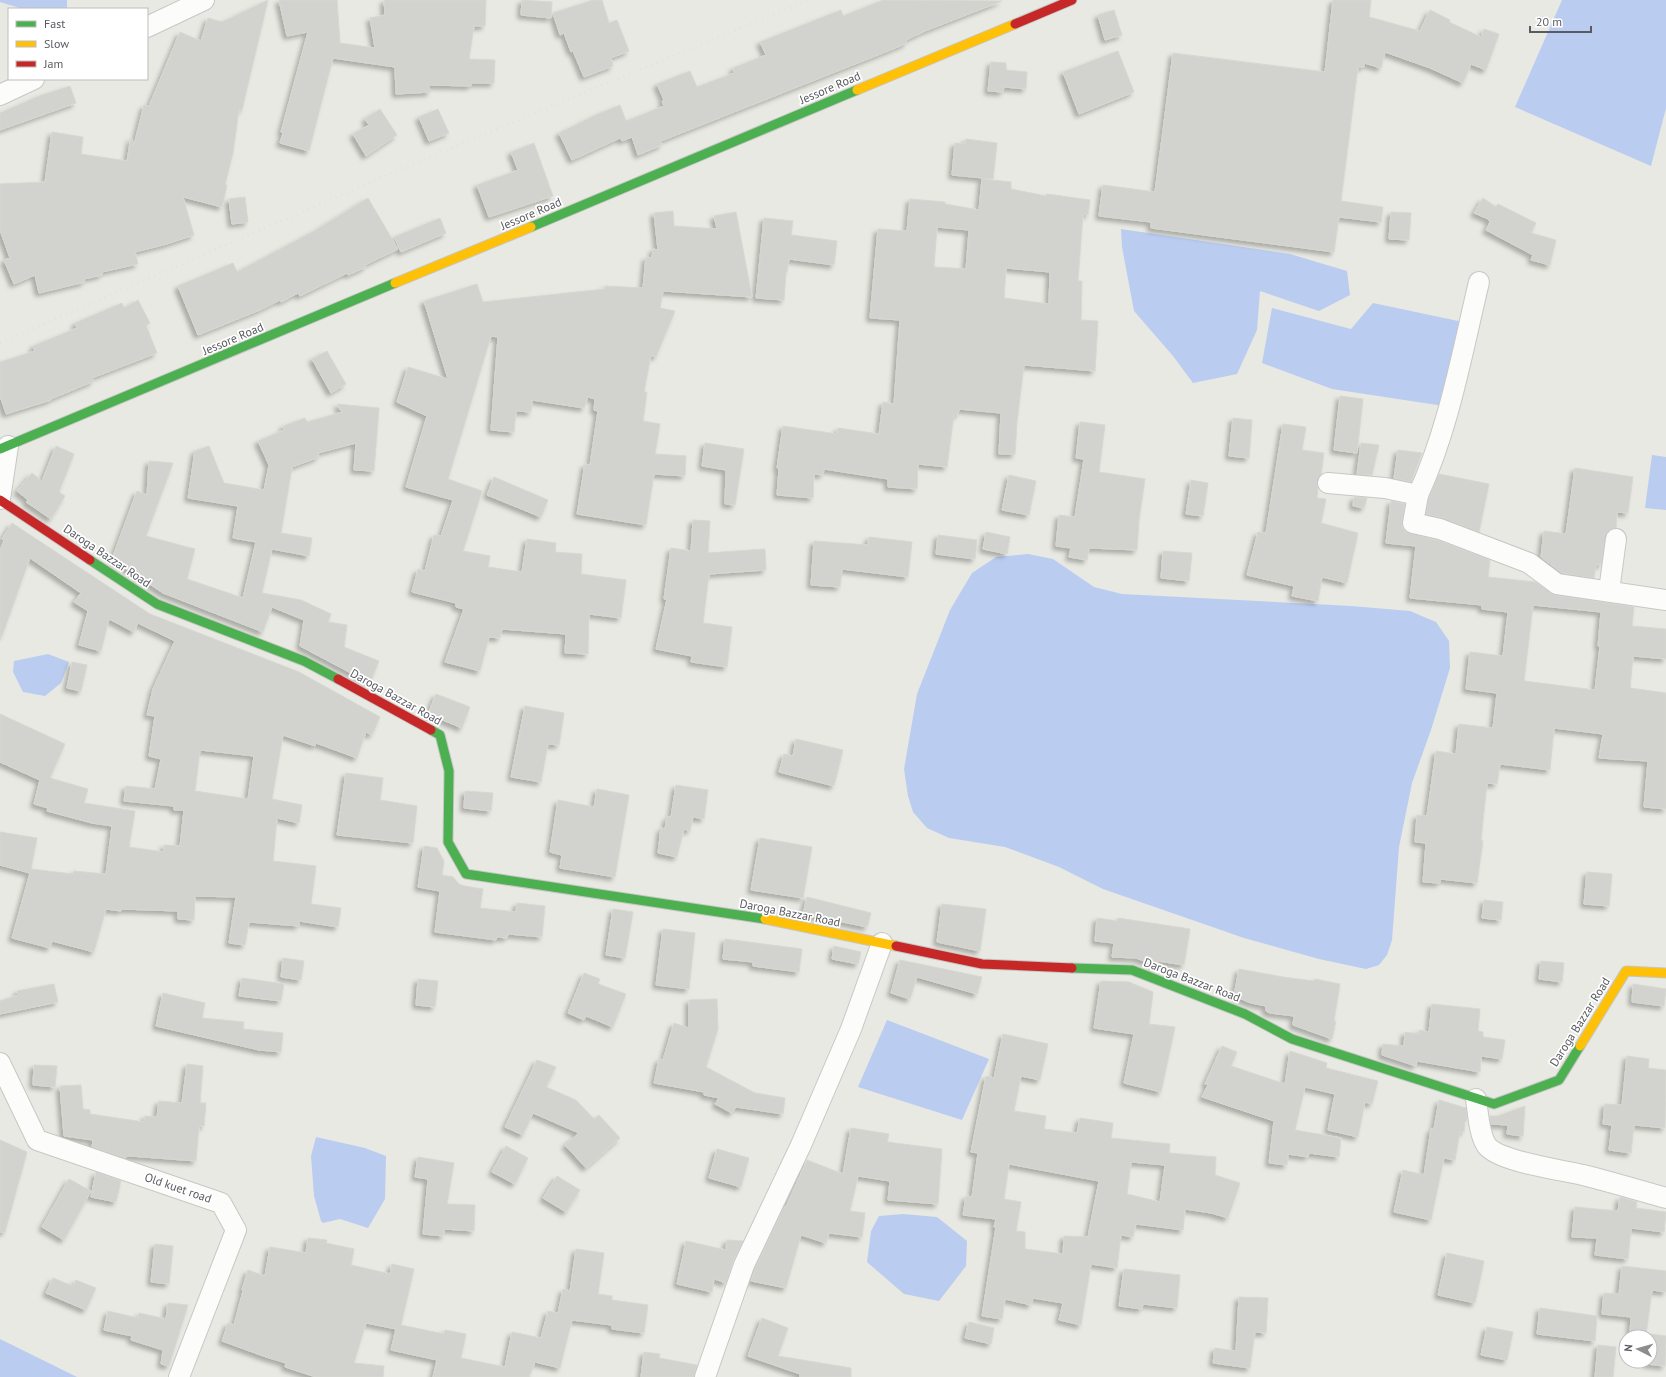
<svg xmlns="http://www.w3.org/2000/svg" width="1666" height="1377" viewBox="0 0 1666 1377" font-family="'PT Sans',sans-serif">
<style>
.water{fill:#baccf0}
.building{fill:#d2d2ce;stroke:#d8d8d2;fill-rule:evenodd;filter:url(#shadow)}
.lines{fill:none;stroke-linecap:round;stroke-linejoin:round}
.street-casing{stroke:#c7c7c6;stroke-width:22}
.fast-casing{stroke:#c6c6c5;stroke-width:11}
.slow-casing{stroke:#c6c6c5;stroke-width:11}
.jam-casing{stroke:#c6c6c5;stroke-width:11}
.street{stroke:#fcfcfb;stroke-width:20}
.fast{stroke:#4caf50;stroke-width:9}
.slow{stroke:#ffc107;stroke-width:9}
.jam{stroke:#c62828;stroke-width:9}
.rail{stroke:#e2e2e1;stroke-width:3;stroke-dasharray:1 5;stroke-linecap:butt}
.labels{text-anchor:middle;stroke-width:3.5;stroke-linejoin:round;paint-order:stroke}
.street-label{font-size:12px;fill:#595b60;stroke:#fff}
</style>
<defs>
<filter id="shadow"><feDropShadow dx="-3.5" dy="3.5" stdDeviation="2" flood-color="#0004"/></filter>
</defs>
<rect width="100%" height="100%" fill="#e9e9e3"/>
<g class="water">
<polygon points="0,0 67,0 67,9 23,9 0,2"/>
<polygon points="1562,0 1666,0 1666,108 1651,166 1515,107"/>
<polygon points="1121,229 1290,254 1347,271 1350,295 1319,311 1260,291 1257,330 1237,374 1193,383 1173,356 1134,311 1122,247"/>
<polygon points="1373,303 1463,322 1444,406 1332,389 1262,363 1272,308 1351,329"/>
<polygon points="1652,455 1666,457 1666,510 1645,508"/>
<polygon points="1028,554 1053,559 1094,587 1122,594 1351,606 1410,611 1436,622 1449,641 1450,668 1431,730 1412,783 1399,847 1392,940 1387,955 1379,965 1366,969 1319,959 1244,938 1103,889 1059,867 1005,847 949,838 927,828 913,812 908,796 904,769 917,694 950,610 972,573 996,557"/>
<polygon points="48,654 69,662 61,683 45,696 23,692 13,672 14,661"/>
<polygon points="887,1020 989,1059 962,1120 858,1087"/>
<polygon points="316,1137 365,1148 386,1156 385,1199 368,1228 340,1219 323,1223 321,1221 314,1196 311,1156"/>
<polygon points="903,1214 937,1217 967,1241 966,1266 939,1301 904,1294 867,1262 871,1231 879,1216"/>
<polygon points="0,1339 77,1377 0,1377"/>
</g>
<g class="building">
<polygon points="268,0 242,110 239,109 233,153 225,185 227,185 222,207 183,197 194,235 167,244 135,252 138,264 102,272 102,275 84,279 85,282 39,293 35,275 14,284 4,260 10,258 0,230 0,184 45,182 52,132 83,137 81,154 127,161 131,137 134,145 144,105 149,106 180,32 201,41 208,18 222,22"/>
<polygon points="279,0 337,0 340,43 375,48 370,18 385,15 384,0 486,0 485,26 474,26 469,59 495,60 494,83 471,83 471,86 428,85 431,92 396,94 395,67 333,58 309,151 280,143 283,133 281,132 308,32 287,36"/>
<polygon points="522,0 552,2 551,18 521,15"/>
<polygon points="593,0 602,0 609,23 617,20 629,51 611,58 613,66 584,77 573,51 571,52 564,33 560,35 553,13"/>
<polygon points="883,0 1002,1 925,31 906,40 907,43 888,51 661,141 662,145 638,155 632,137 622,141 620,138 572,160 559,133 598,114 620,105 626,121 664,106 662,101 664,100 657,84 690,71 697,87 734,73 733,68 766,55 760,42 841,10 843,16"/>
<polygon points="1333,0 1371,0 1369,17 1420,31 1430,10 1450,20 1449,22 1481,37 1484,29 1499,34 1486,70 1471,64 1463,83 1430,68 1385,52 1381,68 1364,63 1364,67 1358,67 1341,201 1383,207 1381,222 1339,217 1334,252 1151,228 1151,222 1099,216 1103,185 1155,192 1173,53 1325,72"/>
<polygon points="1114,10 1122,35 1105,40 1098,15"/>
<polygon points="1118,51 1134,92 1079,114 1063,72"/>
<polygon points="991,62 1006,63 1006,70 1027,72 1026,89 1004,87 1003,92 988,91"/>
<polygon points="70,86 76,103 0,130 0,113 39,96"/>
<polygon points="380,109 397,135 366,156 353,134 369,125 365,119"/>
<polygon points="438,109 449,133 429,141 419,117"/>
<polygon points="966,139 997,143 993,179 952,175 955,143 965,144"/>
<polygon points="534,143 553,196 489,217 477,185 518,170 511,152"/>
<path d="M982,179L1011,182V189L1046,196L1047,194L1090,200L1088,215L1083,214L1078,281H1082L1081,320L1098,321L1095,371L1024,365L1017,422L1015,454H999L1001,413L959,409L958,415L954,414L947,467L918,464L917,489L888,487V479L824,469L823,475L814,474L813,498L777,495L779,469L777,468L783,426L837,434L838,428L879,434L883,402L894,404L900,320L870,318L878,229L907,231L910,199L945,202V204L979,210ZM937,227L969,230L966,269L934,267ZM1006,268L1050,272L1049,304L1004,298Z"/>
<polygon points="245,197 248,222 232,224 229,199"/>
<polygon points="368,198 398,249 365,265 366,267 348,275 347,273 300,296 298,293 281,302 280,300 260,310 198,335 178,286 233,263 237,272 316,230"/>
<polygon points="1483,198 1496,207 1498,204 1536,223 1531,233 1556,240 1550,265 1531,260 1533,255 1486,230 1490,222 1488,219 1474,213"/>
<polygon points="673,211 674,226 717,229 714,216 736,212 752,297 663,291 660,308 675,311 656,357 651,355 644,392 647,392 643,421 660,424 655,454 686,456 685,476 654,474 646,525 577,514 585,464 590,465 598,411 594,410 595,399 588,397 584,408 532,400 531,412 516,411 514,432 491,430 498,337 491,336 448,479 482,491 463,551 490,556 488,567 522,572 527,539 556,543 555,552 582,554 581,574 626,580 621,618 589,614 588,654 565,653 566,634 502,629 500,638 489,637 480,671 445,662 464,609 456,607 456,603 412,592 418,569 425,571 434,535 441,536 453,500 406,487 427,416 397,402 408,367 448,379 424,301 477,284 483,302 605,289 605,286 643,288 646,257 652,258 653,249 658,250 654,213"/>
<polygon points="1391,212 1411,213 1409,240 1389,239"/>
<polygon points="440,218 446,233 401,252 394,237"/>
<polygon points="764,218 793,221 791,235 837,241 834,265 789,259 787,272 786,272 784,300 756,298"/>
<polygon points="138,300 150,323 146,325 157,353 92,378 94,381 51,399 51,400 6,414 0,396 0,362 35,351 33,346 77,328 75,323 122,303 124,308"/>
<polygon points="327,351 346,384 331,393 312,359"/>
<polygon points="1340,396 1363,399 1357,453 1334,450"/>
<polygon points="337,404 379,408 374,471 354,470 356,443 318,453 319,457 292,467 281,533 312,538 309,556 272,549 262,593 301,600 331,614 328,622 347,625 344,647 379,661 370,683 300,646 304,620 272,607 263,632 163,593 112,559 137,491 147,495 149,461 173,463 146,536 195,549 187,579 243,598 256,542 233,538 238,506 188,498 195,451 209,446 224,483 264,490 269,465 258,441 284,430 283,426 305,418 307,422 342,412"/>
<polygon points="1233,418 1252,420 1249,458 1229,456"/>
<polygon points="1080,422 1105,425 1099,472 1145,479 1139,520 1137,550 1089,548 1087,560 1069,557 1071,548 1056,546 1059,515 1075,517 1084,459 1076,458"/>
<polygon points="1283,424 1306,427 1302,450 1324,453 1321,475 1317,482 1318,489 1317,498 1326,499 1321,523 1358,533 1347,583 1322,577 1318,601 1292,596 1294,586 1247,575 1258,532 1266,533"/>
<polygon points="705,443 744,449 735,505 725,504 726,470 702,466"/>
<polygon points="1361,443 1379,445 1372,475 1357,474"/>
<polygon points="56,446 74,454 59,492 65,496 51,519 26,502 28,500 17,491 32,473 42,481"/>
<polygon points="1398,450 1422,453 1411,482 1394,478"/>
<polygon points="1575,468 1633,477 1628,513 1617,512 1616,528 1611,529 1607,532 1601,565 1596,564 1594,578 1562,573 1541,557 1544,531 1566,534"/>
<polygon points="1439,474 1489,484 1479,532 1444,518 1426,514 1429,498"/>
<polygon points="1009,475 1036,481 1029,515 1002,510"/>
<polygon points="494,477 548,500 541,517 487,495"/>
<polygon points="1191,480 1208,483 1203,516 1186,514"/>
<polygon points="1354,497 1367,498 1364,508 1353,506"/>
<path d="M1391,501L1405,504L1402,521V527L1406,532L1437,540L1490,560L1488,577L1535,582L1555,595L1634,607L1632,626L1666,629V659L1633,656L1630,688L1666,693V809L1644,807L1648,761L1599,758L1603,734L1554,728L1550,770L1500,764L1497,784L1487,783L1481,840L1483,841L1477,883L1440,879V883L1423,882L1426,843L1415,842L1417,815L1427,816L1436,751L1456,754L1459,724L1493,728L1497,693L1466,689L1470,652L1503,656L1508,612L1482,609V605L1410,598L1416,546L1386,543ZM1533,605L1601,612L1598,646H1600L1595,690L1524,681Z"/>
<polygon points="693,520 710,521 708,553 765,549 766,570 709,574 703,623 732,627 727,667 691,662 692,656 656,649 667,599 664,599 671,548 691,551"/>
<path d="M12,523L150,614L299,672L380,717L372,735L366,732L357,758L316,743L315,746L283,735L272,799L302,805L299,823L277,818L273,861L316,866L311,904L341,908L338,927L299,921V926L249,922L245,945L229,943L236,897L195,896L194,920L178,919V911L121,909V911L106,909L94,952L52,941L50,948L12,938L30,873L0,865V832L37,838L31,869L73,874L74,871L106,874L112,826L92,823L47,811L48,808L34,804L40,780L0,762V714L65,744L50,778L88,789L84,803L135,811L129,847L164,852V845L180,846L184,810H174V806L124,801L126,786L155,789L161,759L149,756L155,716L147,715L153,689L175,641L138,623L134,632L109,619L101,651L79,645L88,611L74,602L81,593L30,558L2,636H0V551L4,540L2,539ZM200,750L254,756L248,799L195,791Z"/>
<polygon points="986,532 1010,537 1007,554 983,549"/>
<polygon points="938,535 977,540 975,559 936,554"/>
<polygon points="869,537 912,542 908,577 842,569 840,587 811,585 814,541 868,545"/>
<polygon points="1163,551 1192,553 1189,581 1161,578"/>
<polygon points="72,662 87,665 81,691 67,688"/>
<polygon points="436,694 470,707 462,728 428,714"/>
<polygon points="525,706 564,713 559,745 548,744 541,782 511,777"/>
<polygon points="796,739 843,750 834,786 779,772 784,754 793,756"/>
<polygon points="346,773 383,778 380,800 417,806 413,843 337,835"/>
<polygon points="676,785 708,790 704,819 693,817 690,831 684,829 677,857 658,853 661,828 665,829 667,817 671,817"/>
<polygon points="597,789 629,795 615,877 560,868 562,855 550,852 558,800 594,807"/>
<polygon points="465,791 493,793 491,811 464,808"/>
<polygon points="760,838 812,847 803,898 751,890"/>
<polygon points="424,846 437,848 444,861 442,875 453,877 459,884 464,886 483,889 480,908 516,912 517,903 545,906 542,937 508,934 507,938 497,937 496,940 435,932 440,891 418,887"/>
<polygon points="1587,872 1612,874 1609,906 1584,904"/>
<polygon points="807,897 871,913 867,927 803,914"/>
<polygon points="1484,900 1503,902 1501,920 1482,918"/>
<polygon points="942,904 986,909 980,951 937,942"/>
<polygon points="613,909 633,912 625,958 606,955"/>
<polygon points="1097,918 1117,921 1118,918 1190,929 1184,965 1158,961 1157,966 1136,958 1112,957 1114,943 1095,941"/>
<polygon points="663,929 695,933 689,989 656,985"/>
<polygon points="725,939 802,949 799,972 753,966 753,962 723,959"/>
<polygon points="834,946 861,952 858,964 832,959"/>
<polygon points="283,958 304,961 301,980 281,977"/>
<polygon points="900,960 982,977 977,994 917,977 910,999 891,993"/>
<polygon points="1541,961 1564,963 1562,982 1539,979"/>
<polygon points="1239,969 1283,977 1314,981 1315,979 1340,984 1334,1021 1336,1021 1332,1039 1293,1025 1294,1016 1270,1013 1266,1011 1266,1006 1251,1003 1234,996"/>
<polygon points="584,973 600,979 598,984 626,994 613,1027 586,1016 584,1020 568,1013"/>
<polygon points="242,978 284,984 281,1001 239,996"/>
<polygon points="418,979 438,981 435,1007 416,1005"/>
<polygon points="1101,981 1129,982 1153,992 1149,1024 1175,1027 1161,1092 1124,1083 1134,1034 1094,1028"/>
<polygon points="54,984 58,1002 0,1014 0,1001 18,995 17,991"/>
<polygon points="1633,984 1666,989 1664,1006 1632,1002"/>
<polygon points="163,993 205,1003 202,1018 244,1022 243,1029 283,1033 281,1052 259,1050 156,1026"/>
<polygon points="717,999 718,1029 706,1067 755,1093 785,1098 783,1114 736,1107 732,1113 715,1104 719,1098 704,1095 704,1092 654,1083 659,1059 663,1060 674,1023 689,1028 689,1000"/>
<polygon points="1432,1004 1480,1009 1478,1031 1483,1032 1483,1037 1505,1040 1502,1059 1481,1056 1480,1072 1417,1061 1416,1066 1382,1055 1383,1044 1404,1046 1405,1032 1419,1034 1419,1030 1429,1032"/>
<path d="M1003,1034L1048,1044L1040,1080L1021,1076L1014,1111L1046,1116L1044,1129L1077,1133L1080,1118L1113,1123L1111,1138L1170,1144L1169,1153L1216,1157L1215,1175L1240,1183L1228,1218L1211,1213L1185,1209L1183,1230L1136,1224L1133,1237L1121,1235L1117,1268L1091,1264L1081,1325L1059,1320L1063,1303L1033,1298L1031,1305L1005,1299L1002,1319L982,1316L996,1227H994L996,1219L963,1215L966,1196L972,1197L978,1153L971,1152L986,1076L994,1078ZM1131,1162L1165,1165L1160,1202L1127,1194ZM1009,1164L1099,1181L1088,1237L1064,1236L1063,1254L1025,1249V1232L1016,1231L1021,1202L1004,1199Z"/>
<polygon points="1222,1046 1237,1052 1231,1066 1285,1084 1290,1051 1327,1063 1326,1068 1378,1081 1372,1104 1365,1102 1358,1137 1328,1130 1335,1094 1305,1087 1295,1130 1341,1138 1339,1157 1309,1153 1308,1157 1288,1154 1287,1165 1269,1163 1274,1121 1202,1097 1208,1085 1205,1084"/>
<polygon points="1627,1056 1649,1059 1648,1068 1666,1070 1665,1128 1634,1125 1631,1153 1609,1150 1612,1125 1603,1124 1605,1104 1622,1105"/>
<polygon points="537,1060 556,1067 546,1087 576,1100 594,1119 599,1115 620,1138 586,1168 565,1145 579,1133 533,1113 523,1135 505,1127"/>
<polygon points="187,1064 203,1066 200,1103 206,1103 204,1126 199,1126 196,1161 130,1156 126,1156 126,1158 92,1147 93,1140 64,1136 60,1086 81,1085 83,1109 90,1110 90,1114 144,1122 145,1116 157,1117 159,1101 182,1103"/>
<polygon points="34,1065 57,1066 55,1087 33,1085"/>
<polygon points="1439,1100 1466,1108 1467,1121 1465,1121 1464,1132 1460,1131 1455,1160 1444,1158 1431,1220 1394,1212 1403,1170 1424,1175 1431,1129 1434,1129"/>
<polygon points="1525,1106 1523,1136 1507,1134 1508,1125 1491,1124 1490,1116 1498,1116"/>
<polygon points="851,1128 889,1134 887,1142 942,1149 938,1204 888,1200 890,1181 858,1176 850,1211 865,1213 862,1237 829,1233 826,1243 801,1235 786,1288 751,1281 755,1269 784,1207 786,1207 807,1160 843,1174"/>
<polygon points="0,1140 27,1152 5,1232 0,1232"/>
<polygon points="506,1146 528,1158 515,1184 492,1172"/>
<polygon points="717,1149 749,1158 741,1187 709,1178"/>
<polygon points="418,1157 454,1163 447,1204 475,1205 474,1231 444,1229 444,1236 423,1234 428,1179 415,1177"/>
<polygon points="96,1172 121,1181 116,1202 91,1197"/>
<polygon points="557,1176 580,1190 566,1212 543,1198"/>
<polygon points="69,1179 91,1191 64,1240 42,1227"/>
<polygon points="1620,1197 1637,1202 1636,1208 1666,1212 1664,1232 1631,1228 1628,1259 1595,1255 1597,1238 1572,1237 1575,1207 1618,1211"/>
<polygon points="308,1238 327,1240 326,1243 354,1249 351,1265 390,1274 392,1264 414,1269 401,1325 444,1334 445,1330 466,1334 461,1358 505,1367 512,1332 541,1338 548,1311 558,1313 563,1289 570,1291 576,1249 604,1253 598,1294 612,1296 612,1300 648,1305 644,1333 612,1329 612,1325 572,1320 560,1368 535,1362 529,1377 433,1377 437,1360 391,1350 396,1329 366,1323 354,1363 384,1366 383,1377 316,1377 285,1367 286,1363 266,1357 222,1341 228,1323 234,1325 243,1291 242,1290 248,1270 265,1276 270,1247 306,1253"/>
<polygon points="727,1240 743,1241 733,1261 726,1283 714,1279 712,1292 677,1284 686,1241 726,1250"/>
<polygon points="155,1244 173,1246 169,1284 151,1282"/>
<polygon points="1447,1253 1484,1261 1475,1303 1438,1295"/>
<polygon points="1622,1266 1666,1271 1666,1292 1652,1290 1646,1335 1630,1333 1631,1317 1602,1314 1604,1293 1619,1294"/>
<polygon points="1124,1269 1180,1275 1177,1308 1143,1304 1142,1309 1119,1306"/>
<polygon points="53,1278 73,1286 76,1280 96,1288 86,1310 46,1293"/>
<polygon points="1239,1297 1268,1298 1266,1333 1255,1332 1250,1368 1213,1363 1215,1348 1236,1351"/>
<polygon points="168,1303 188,1305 169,1366 161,1364 163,1350 131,1340 132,1336 104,1330 108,1311 138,1318 139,1313 166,1319"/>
<polygon points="1540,1308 1597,1316 1595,1341 1537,1334"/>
<polygon points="762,1318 788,1328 778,1356 851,1368 851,1377 800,1377 800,1374 748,1356"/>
<polygon points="969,1322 994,1328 991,1344 965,1338"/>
<polygon points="1487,1327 1513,1332 1507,1360 1481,1355"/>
<polygon points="1651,1334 1666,1336 1665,1366 1646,1364 1647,1361 1650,1361"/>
<polygon points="1598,1345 1616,1347 1613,1377 1595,1377"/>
<polygon points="644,1352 660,1354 659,1358 697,1365 694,1377 641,1377"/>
</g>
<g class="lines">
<defs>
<g id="street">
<polyline points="147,27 204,0"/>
<polyline points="0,95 34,79"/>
<polyline points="1328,483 1385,488 1418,495 1413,523 1440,529 1529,563 1557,584 1666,600"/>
<path d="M1418,495C1449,428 1462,353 1479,282"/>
<polyline points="0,499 8,446"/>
<polyline points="1609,591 1616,539"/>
<polyline points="0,1063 37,1140 221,1203 236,1230 179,1377"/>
<path d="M1476,1099C1478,1112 1479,1135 1487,1146C1500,1162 1562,1170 1583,1175C1611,1182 1638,1190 1666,1198"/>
<polyline points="705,1377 744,1265 801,1145 851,1029 882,943"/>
</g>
<g id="fast">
<polyline points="531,227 857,90"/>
<polyline points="0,449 395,283"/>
<polyline points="90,560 157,604 304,661 338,679"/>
<polyline points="431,730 440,735 449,771 448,842 466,874 765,919"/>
<polyline points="1072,968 1132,970 1245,1014 1292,1039 1494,1104 1559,1080 1580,1046"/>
</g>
<g id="slow">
<polyline points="857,90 1015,24"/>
<polyline points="395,283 531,227"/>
<polyline points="765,919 896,946"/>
<polyline points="1580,1046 1626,971 1666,973"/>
</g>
<g id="jam">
<polyline points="1015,24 1072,0"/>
<polyline points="0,500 90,560"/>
<polyline points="338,679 431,730"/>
<polyline points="896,946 982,964 1072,968"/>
</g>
</defs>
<use href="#street" class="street-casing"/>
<use href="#fast" class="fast-casing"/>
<use href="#slow" class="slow-casing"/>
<use href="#jam" class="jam-casing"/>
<use href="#street" class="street"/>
<use href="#fast" class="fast"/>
<use href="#slow" class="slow"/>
<use href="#jam" class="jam"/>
<polyline class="rail" points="0,343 408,166 808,0"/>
</g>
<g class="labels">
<g class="street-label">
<text transform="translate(830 88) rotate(-23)" y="4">Jessore Road</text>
<text transform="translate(531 214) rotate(-23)" y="4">Jessore Road</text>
<text transform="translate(233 339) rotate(-23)" y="4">Jessore Road</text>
<text transform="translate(107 556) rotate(34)" y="4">Daroga Bazzar Road</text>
<text transform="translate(396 697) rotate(29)" y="4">Daroga Bazzar Road</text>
<text transform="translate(790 913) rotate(11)" y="4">Daroga Bazzar Road</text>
<text transform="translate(1192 980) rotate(21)" y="4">Daroga Bazzar Road</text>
<text transform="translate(1580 1022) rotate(-58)" y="4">Daroga Bazzar Road</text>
<text transform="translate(178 1188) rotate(19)" y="4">Old kuet road</text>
</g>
</g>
<rect x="8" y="8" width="140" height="72" fill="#ffffff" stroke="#bdbdbf"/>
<rect x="16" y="21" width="20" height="6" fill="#4caf50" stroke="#bdbdbf"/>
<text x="44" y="28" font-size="12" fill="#595b60">Fast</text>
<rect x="16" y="41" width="20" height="6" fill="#ffc107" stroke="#bdbdbf"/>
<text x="44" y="48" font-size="12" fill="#595b60">Slow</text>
<rect x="16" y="61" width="20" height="6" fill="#c62828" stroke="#bdbdbf"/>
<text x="44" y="68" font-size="12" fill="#595b60">Jam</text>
<g transform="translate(1638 1349) rotate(276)"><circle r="19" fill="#ffffff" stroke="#bdbdbf"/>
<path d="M0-3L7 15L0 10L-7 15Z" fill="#8b8d8e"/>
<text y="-6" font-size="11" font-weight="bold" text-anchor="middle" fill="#595b60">N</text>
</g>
<path d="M1530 26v6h61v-6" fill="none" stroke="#595b60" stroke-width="2"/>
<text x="1536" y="26" font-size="12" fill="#595b60" stroke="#ffffff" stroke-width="3" paint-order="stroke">20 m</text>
</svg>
